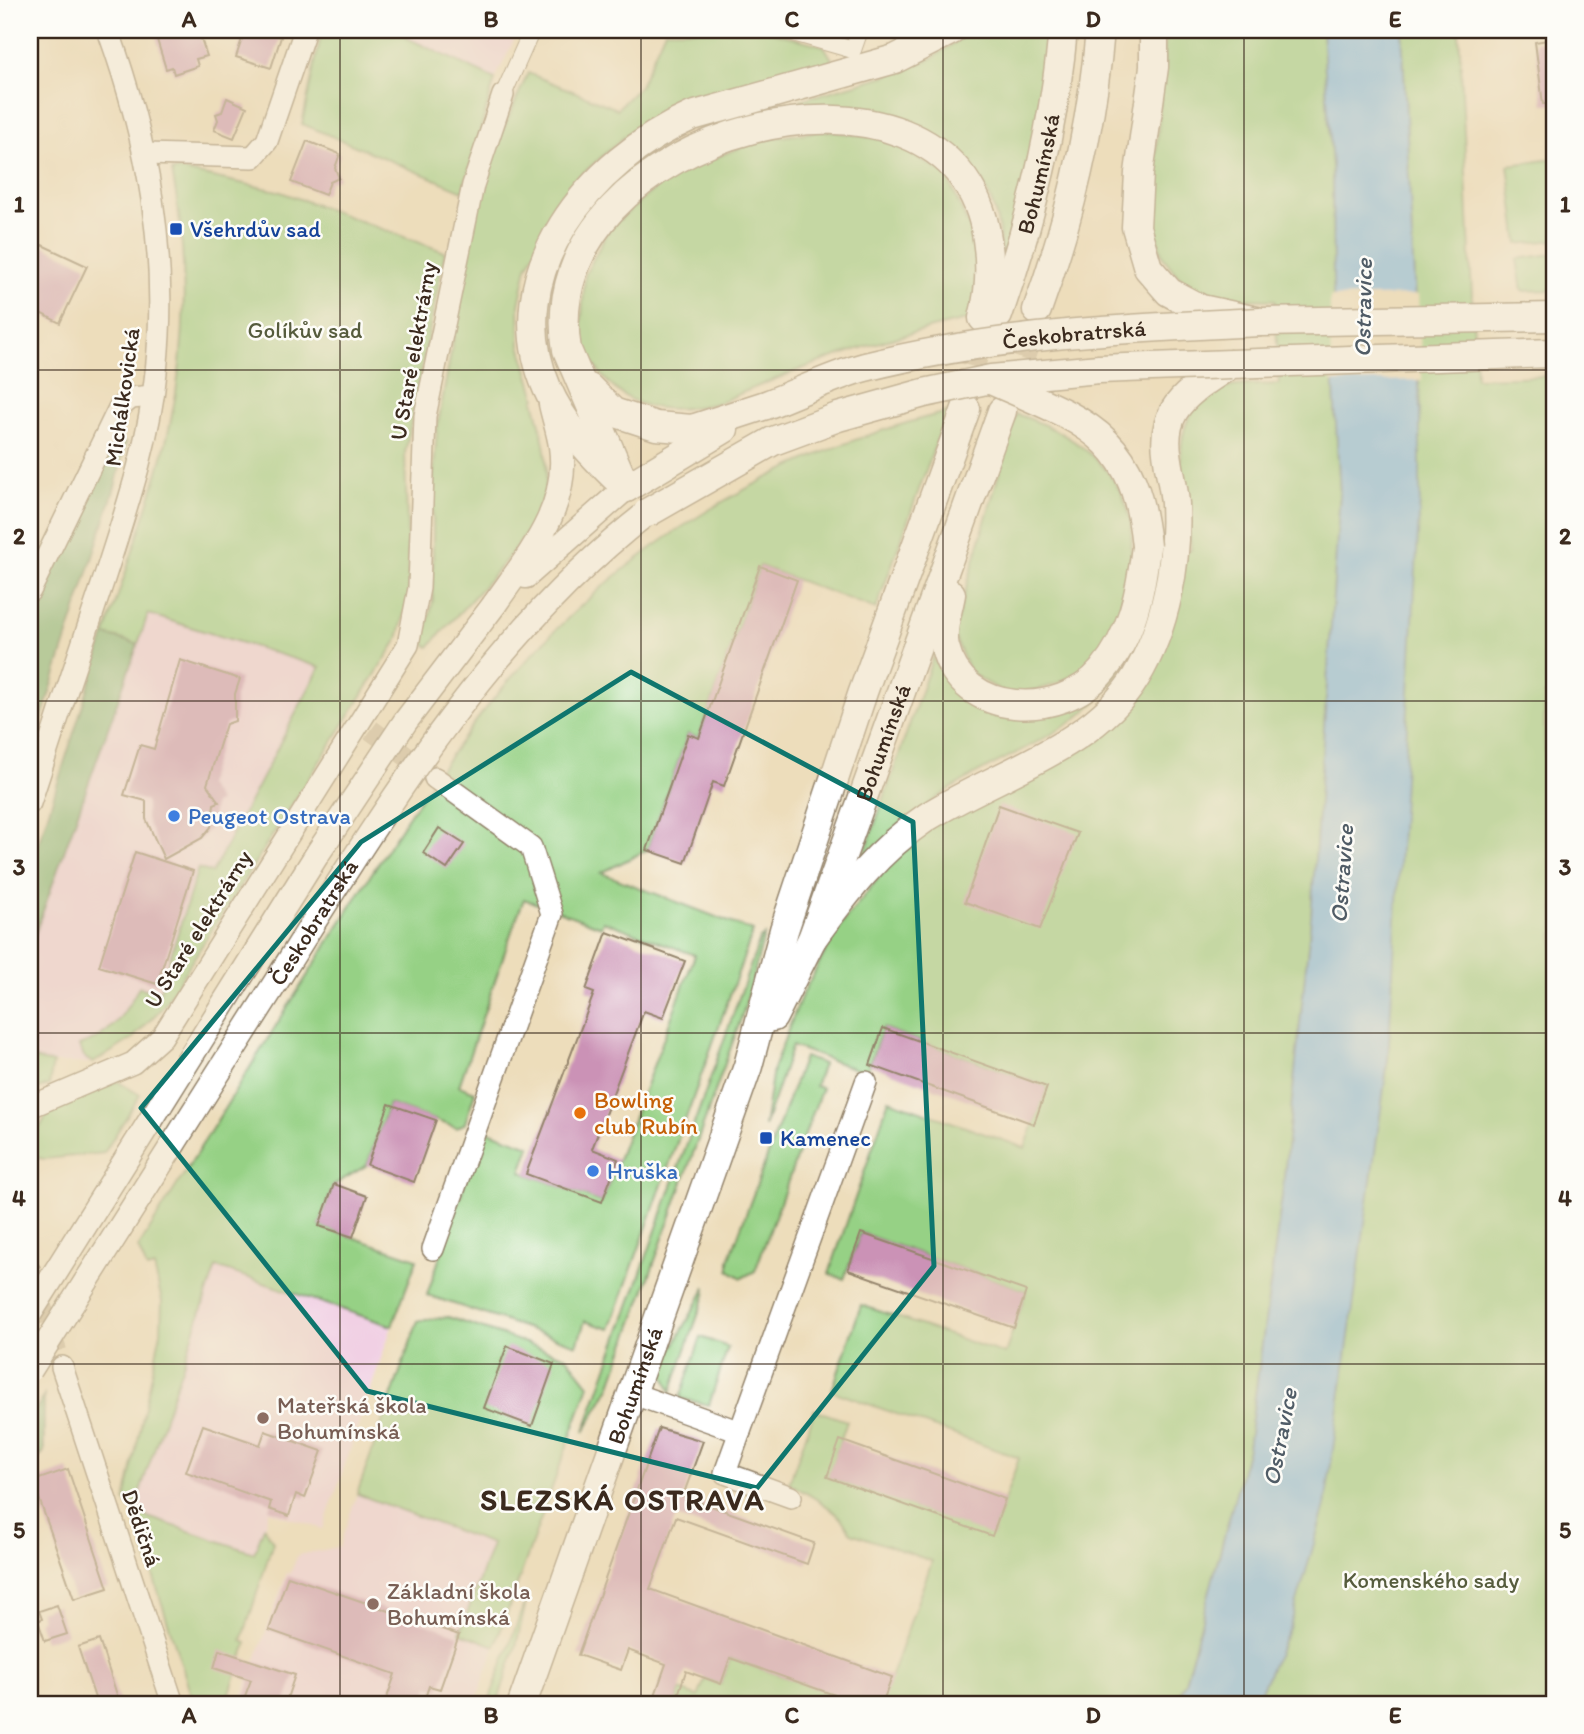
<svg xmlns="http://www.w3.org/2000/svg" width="1584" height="1734" viewBox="0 0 1584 1734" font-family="Itim,sans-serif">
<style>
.built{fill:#f1d0e4}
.green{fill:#96d185;stroke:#687e52;stroke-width:2}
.forest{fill:#78b372;stroke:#5a6e48;stroke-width:2}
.water{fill:#77b8ec;stroke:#597185;stroke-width:2}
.pier{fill:#edddbb}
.building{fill:#cb92b6}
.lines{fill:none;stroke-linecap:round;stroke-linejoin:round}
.minor-tunnel{stroke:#c9b99c;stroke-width:21;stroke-dasharray:21 10;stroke-linecap:butt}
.secondary-tunnel{stroke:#c9b99c;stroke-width:28;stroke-dasharray:28 14;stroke-linecap:butt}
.pedestrian-casing{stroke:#94846c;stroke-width:18}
.minor-casing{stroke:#94846c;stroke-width:24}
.tertiary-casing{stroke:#94846c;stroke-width:27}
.secondary-casing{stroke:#94846c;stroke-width:31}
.pedestrian{stroke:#fff;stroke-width:16}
.minor{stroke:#fff;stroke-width:21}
.tertiary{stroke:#fff;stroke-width:24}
.secondary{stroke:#fff;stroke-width:28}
.tertiary-bridge-casing{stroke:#94846c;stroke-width:27;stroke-linecap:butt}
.secondary-bridge-casing{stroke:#94846c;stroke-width:31;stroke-linecap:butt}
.tertiary-bridge{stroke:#fff;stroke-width:24}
.secondary-bridge{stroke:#fff;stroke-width:28}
.marked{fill:none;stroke:#0f766e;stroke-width:5;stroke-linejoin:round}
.grid{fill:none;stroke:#3b2a1e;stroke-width:2;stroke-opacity:0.55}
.transit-dot{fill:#1a4fb4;stroke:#fdfcf7;stroke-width:2.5}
.shop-dot{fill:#3f7fe0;stroke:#fdfcf7;stroke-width:2.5}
.food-dot{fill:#e8710a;stroke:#fdfcf7;stroke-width:2.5}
.education-dot{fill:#8d6e63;stroke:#fdfcf7;stroke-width:2.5}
.labels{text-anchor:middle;stroke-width:5;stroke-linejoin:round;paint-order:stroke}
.street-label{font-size:23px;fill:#3b2a1e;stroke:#fdfcf7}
.transit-label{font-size:23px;fill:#164399;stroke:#fdfcf7;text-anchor:start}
.park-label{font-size:23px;fill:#565c3d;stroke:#fdfcf7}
.shop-label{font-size:23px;fill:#366cbe;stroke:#fdfcf7;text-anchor:start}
.food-label{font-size:23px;fill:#c56008;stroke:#fdfcf7;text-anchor:start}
.education-label{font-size:23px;fill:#785e54;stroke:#fdfcf7;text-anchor:start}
.water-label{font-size:24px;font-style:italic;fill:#505c66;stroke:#fdfcf7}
.district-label{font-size:30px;font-weight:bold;letter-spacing:2px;fill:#3b2a1e;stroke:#fdfcf7}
.neatline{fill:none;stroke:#3b2a1e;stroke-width:2.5}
.grid-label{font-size:23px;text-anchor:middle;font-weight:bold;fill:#3b2a1e}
</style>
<rect width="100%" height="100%" fill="#fdfcf7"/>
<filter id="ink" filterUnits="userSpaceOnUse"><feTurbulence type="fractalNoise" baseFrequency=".0143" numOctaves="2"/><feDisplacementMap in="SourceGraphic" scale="14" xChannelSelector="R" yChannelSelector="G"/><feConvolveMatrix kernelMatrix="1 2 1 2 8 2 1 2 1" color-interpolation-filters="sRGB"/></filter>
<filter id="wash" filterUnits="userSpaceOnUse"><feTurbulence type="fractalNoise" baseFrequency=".00686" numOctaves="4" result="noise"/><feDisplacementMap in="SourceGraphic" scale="28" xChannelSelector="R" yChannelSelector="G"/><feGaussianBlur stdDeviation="1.57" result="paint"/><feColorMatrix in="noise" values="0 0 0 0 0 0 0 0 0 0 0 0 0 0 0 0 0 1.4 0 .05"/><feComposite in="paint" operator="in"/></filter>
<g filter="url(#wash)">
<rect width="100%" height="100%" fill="#edddbb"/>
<g class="built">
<polygon points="405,30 519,30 495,79 404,37"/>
<polygon points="148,614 321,667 212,873 198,869 159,993 139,987 120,1021 109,1027 101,1039 80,1046 85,1058 93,1063 53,1063 30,1058 30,948"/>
<polygon points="216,1267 392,1326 323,1529 269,1511 255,1554 133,1513"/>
<polygon points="357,1494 492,1544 460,1633 495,1646 475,1704 240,1704 287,1573 290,1574 298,1555 339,1547"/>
</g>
<g class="green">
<polygon points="322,30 405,30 405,37 495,79 463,191 302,124"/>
<path d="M665,30H765L824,46L833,61L672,108L624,137L571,184L527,267L519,305L520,345L536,398L534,400C542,433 552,466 543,500C532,542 459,610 429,647L423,643L433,600V481L437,429L484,173L528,73L617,109L640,86Z"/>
<path d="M973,30H1051L1032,154L1004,252L1000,250C1000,142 891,104 800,107V100L888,75L932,58Z"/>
<path d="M1166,30H1322L1332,165L1334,388L1340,494L1311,918L1282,1197L1248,1448L1185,1683L1174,1704H881L932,1561L851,1533C838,1508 812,1497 789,1483L815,1410L847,1421L828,1477L992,1535L1019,1458L832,1391L861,1305L1005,1354L1026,1291L861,1233L844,1279L829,1274L889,1100L1025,1148L1047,1087L883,1028L866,1073L792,1046L764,1127L773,1069L801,997L837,930L892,861L932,826L1116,715L1186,552L1191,550C1187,497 1155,404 1230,387C1246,384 1263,385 1279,384L1275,300L1233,299L1198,290L1178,276L1163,257L1153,225L1152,204Z"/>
<polygon points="1402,30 1459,30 1476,378 1554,376 1554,694 1544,695 1546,815 1554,815 1554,1704 1255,1704 1290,1626 1420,408"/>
<path d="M825,130L888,140L946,174L977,245L976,292L971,319C877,339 806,365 718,403C664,415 623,412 592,361L587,363L580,342L585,275L609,228L672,174L760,140Z"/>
<polygon points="1554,159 1554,240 1518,244 1508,165"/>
<path d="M179,170L278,191L445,252L405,453L409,596L398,639L162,1008L132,1039L93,1063L85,1058L79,1046C112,1035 123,1016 139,987L159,993L198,868L212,873L320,667L148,614L138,644L105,635C127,565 154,496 170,425C188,342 188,254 172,171Z"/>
<polygon points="1553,254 1554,290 1522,291 1517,259"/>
<path d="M947,412L876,609L760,566L699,738L688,734L647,850L601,873L753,931L610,1329L585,1321L577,1345L427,1295L483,1129L530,1146L521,1172L602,1202L695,955L603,921L601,927L555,910L551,898L537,904L524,899L515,922L459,1086L475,1092L465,1123L457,1128L389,1104L367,1165L334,1185L320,1226L417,1259L392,1326L216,1267L133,1512L254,1553L264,1527L273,1542L242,1641L247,1643L226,1704H194L133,1513L125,1500L161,1332L162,1301L154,1267L147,1269L138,1248C201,1146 265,1043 329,941C386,851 442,758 511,678C626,544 776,454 947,412Z"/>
<path d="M1016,414C1063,429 1110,458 1127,507C1134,527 1132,550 1129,571C1121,647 1086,686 1009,695L970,673L953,634Z"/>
<path d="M1159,550H1162V559C1146,624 1125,689 1065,726C1026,751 981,767 943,794C915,813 889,837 863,858L933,657C949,686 979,723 1017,717C1038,714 1059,704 1080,699Z"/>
<polygon points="764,936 743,1013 610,1387 584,1432 760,939"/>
<polygon points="804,1057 823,1064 815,1086 822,1088 755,1271 742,1278 729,1270 729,1260"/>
<polygon points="30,1058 53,1063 49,1085 30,1092"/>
<polygon points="117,1081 140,1095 104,1153 45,1159 33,1157 30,1145 49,1111"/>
<polygon points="706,1287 705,1295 671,1392 663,1373 671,1351"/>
<polygon points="448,1317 567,1357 589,1385 495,1646 460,1633 492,1544 357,1494 418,1321"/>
<polygon points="701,1337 728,1347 709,1405 680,1398"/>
<polygon points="528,1593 516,1646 497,1704 488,1704"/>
<polygon points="730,1658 863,1704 675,1704 680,1690 698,1697 705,1679 721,1684"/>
</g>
<g class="forest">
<polygon points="117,442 126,443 115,487 30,755 30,612 104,459"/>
<polygon points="105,635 138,644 30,948 30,870"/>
<polygon points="44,1396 44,1452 30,1469 30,1418"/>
</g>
<polygon class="water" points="1322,30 1402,30 1420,408 1420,499 1388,1060 1325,1506 1290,1626 1255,1704 1175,1704 1185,1683 1248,1448 1282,1197 1311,918 1340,494 1334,388 1332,165"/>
<polygon class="pier" points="1418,295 1422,380 1331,382 1330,297"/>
<g id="blocks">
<g class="building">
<polygon points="154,30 198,30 207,56 196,59 198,66 174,74 172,67 166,69"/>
<polygon points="245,30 259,30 281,37 271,68 236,57"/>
<polygon points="1554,39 1554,104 1543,104 1535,42"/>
<polygon points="227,98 247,107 234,138 214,130 218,120 216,114 222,112"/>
<polygon points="307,141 340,154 335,168 339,178 330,182 325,195 291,182"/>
<polygon points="42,245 87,266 60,323 30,308 30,258 35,261"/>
<polygon points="760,566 797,580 724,786 713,782 685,863 647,850 688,734 699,738"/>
<polygon points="180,660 240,679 235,694 235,721 226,724 207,785 219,802 214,804 211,827 202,838 164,859 146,819 146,801 124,795 140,745 154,749"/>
<polygon points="999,805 1078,833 1040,929 965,902"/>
<polygon points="439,828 464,844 447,869 423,853"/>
<polygon points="135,852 193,871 157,984 99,966"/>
<polygon points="607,932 685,961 663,1018 644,1011 592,1149 618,1159 602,1202 526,1174 594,993 586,990"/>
<polygon points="883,1028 1047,1087 1034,1124 870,1065"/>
<polygon points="389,1104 436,1120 414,1182 367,1165"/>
<polygon points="334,1184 367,1196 353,1237 319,1226"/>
<polygon points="861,1233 1026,1291 1014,1328 848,1270"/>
<polygon points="507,1346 554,1364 532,1426 484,1408"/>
<polygon points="203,1425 260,1445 265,1431 322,1451 305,1498 296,1494 289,1516 269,1509 271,1502 186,1472"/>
<polygon points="659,1428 703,1441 683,1496 814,1543 807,1564 676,1517 650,1589 892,1677 882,1704 860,1704 730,1658 721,1684 686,1671 675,1704 652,1704 666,1664 628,1650 621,1670 578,1655"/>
<polygon points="840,1440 1005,1499 992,1536 827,1477"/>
<polygon points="68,1469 108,1588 74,1599 33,1481"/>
<polygon points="288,1576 459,1635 440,1689 429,1686 423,1704 385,1704 395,1674 269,1630"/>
<polygon points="57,1605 67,1634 45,1641 38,1621 42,1619 39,1611"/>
<polygon points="99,1640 120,1704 97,1704 78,1647"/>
<polygon points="219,1650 295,1675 285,1704 242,1704 251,1680 214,1668"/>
</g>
</g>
</g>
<g filter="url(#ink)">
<use href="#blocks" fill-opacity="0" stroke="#94846c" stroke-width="2"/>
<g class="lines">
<g class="minor-tunnel">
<polyline points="371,730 431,774"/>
<polyline points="30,1273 62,1367"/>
</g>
<g class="secondary-tunnel">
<polyline points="1006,398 1035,318"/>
<polyline points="961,407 982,324"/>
</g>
<defs>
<g id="pedestrian">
<polyline points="783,30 853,50 860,30"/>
<polyline points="503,95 532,30"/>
</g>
<g id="minor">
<polyline points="146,154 253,157 267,141 305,30"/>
<polyline points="30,591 119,408 131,398 153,396"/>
<path d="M30,803C54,729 78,656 103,582C125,513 149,445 156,372C169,254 148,141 108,30"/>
<polyline points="30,1107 133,1063 162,1037 408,645 419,588 425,416 473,185 503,95"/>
<polyline points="433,1249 552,914 531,847 435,778"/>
<polyline points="30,1272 30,1273"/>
<polyline points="62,1367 173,1704"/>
<polyline points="634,1394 740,1432"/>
<polyline points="791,1497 725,1473 866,1082"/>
</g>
<g id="tertiary">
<polyline points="526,576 626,488"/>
<path d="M494,605C527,557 570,509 561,446C559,432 554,418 551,404"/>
</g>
<g id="secondary">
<polyline points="1154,30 1154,67 1139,173 1136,227 1148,268 1169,292 1201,309 1261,322 1554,317"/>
<path d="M1037,310C1070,219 1092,126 1100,30"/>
<path id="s1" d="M998,315C1031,221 1054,129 1063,30"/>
<polyline points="589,388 613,412 656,426 692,429 766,405"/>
<path d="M619,481C590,453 563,425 547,388C497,273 591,160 692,116L895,59L952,30"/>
<path d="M626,488L567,350C529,128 956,21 987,239C991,265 990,292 983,318"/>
<polyline points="626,488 724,429"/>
<path d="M951,594C948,611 941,630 945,647C962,718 1061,720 1102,671C1132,636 1141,591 1146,546"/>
<path d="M812,939C846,892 878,850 927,817C993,775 1094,747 1136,677C1166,627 1178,562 1175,504C1173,472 1157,440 1174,411C1186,391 1212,377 1231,364L1554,353"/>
<path id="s2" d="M773,1017L812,939L1002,411"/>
<path id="s3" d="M522,1704L748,1066L784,930L863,692L966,409"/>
</g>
</defs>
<use href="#pedestrian" class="pedestrian-casing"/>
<use href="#minor" class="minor-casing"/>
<use href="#tertiary" class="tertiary-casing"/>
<use href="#secondary" class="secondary-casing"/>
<use href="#pedestrian" class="pedestrian"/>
<use href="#minor" class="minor"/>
<use href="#tertiary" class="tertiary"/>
<use href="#secondary" class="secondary"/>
<defs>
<g id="tertiary-bridge">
<polyline points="30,1313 318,853 405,722 494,605"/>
<path id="s4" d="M30,1370C113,1238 197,1106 281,974C384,810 491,634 647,513"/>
</g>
<g id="secondary-bridge">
<path d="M993,381C1086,422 1135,434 1146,546"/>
<path id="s5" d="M766,405C798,393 832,376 865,367C997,334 1127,328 1261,322"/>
<polyline points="647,513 773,441 838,417 924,393 991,379 1099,369 1231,364"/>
</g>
</defs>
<use href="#tertiary-bridge" class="tertiary-bridge-casing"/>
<use href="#secondary-bridge" class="secondary-bridge-casing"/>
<use href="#tertiary-bridge" class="tertiary-bridge"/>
<use href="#secondary-bridge" class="secondary-bridge"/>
</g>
</g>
<path d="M0 0H1584V1734H0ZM631,672L913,822L934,1266L757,1488L367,1391L141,1108L361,842Z" fill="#edddbb" fill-opacity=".55" fill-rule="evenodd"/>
<path class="marked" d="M631,672L913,822L934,1266L757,1488L367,1391L141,1108L361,842Z"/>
<path class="grid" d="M340,30V1704M641,30V1704M943,30V1704M1244,30V1704M30,370H1554M30,701H1554M30,1033H1554M30,1364H1554"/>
<g class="transit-dot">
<rect x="169" y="222" width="14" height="14" rx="3.5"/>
<rect x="759" y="1131" width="14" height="14" rx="3.5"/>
</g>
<g class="shop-dot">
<circle cx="174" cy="816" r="7"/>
<circle cx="593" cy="1171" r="7"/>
</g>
<circle class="food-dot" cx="580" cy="1113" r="7"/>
<g class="education-dot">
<circle cx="263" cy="1418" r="7"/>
<circle cx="373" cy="1604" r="7"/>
</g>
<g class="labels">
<g class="street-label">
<text dy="8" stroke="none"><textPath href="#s1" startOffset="147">Bohumínská</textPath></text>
<text dy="8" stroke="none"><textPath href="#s5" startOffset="318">Českobratrská</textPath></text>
<text transform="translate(413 351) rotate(-80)" y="8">U Staré elektrárny</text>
<text transform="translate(122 397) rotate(-82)" y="8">Michálkovická</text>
<text dy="8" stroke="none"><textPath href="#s2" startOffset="296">Bohumínská</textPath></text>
<text dy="8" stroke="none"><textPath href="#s4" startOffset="530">Českobratrská</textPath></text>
<text transform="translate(198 929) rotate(-58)" y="8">U Staré elektrárny</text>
<text dy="8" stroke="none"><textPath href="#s3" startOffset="338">Bohumínská</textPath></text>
<text transform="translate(142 1528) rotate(71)" y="8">Dědičná</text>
</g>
<g class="transit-label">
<text x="190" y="237">Všehrdův sad</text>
<text x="780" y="1146">Kamenec</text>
</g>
<g class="park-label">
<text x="305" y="338">Golíkův sad</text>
<text x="1431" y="1588">Komenského sady</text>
</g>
<g class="shop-label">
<text x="188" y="824">Peugeot Ostrava</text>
<text x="607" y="1179">Hruška</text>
</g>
<g class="food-label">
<text x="594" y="1108">Bowling<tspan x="594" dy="26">club Rubín</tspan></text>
</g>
<g class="education-label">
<text x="277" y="1413">Mateřská škola<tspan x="277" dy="26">Bohumínská</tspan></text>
<text x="387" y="1599">Základní škola<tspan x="387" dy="26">Bohumínská</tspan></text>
</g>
<g class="water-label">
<text transform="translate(1363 308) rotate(-89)" y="8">Ostravice</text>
<text transform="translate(1342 874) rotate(-86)" y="8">Ostravice</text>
<text transform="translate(1280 1437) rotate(-79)" y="8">Ostravice</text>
</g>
<g class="district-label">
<text x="623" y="1510">SLEZSKÁ OSTRAVA</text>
</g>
</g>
<rect width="1584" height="1734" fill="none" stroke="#fdfcf7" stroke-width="77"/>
<rect x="38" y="38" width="1508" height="1658" class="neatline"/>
<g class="grid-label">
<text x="189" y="27">A</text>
<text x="491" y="27">B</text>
<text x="792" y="27">C</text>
<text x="1093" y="27">D</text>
<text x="1395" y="27">E</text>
<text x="19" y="212">1</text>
<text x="1565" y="212">1</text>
<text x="19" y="544">2</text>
<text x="1565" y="544">2</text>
<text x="19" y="875">3</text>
<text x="1565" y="875">3</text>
<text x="19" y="1206">4</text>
<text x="1565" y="1206">4</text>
<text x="19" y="1538">5</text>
<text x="1565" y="1538">5</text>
<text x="189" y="1723">A</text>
<text x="491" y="1723">B</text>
<text x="792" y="1723">C</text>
<text x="1093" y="1723">D</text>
<text x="1395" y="1723">E</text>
</g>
</svg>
